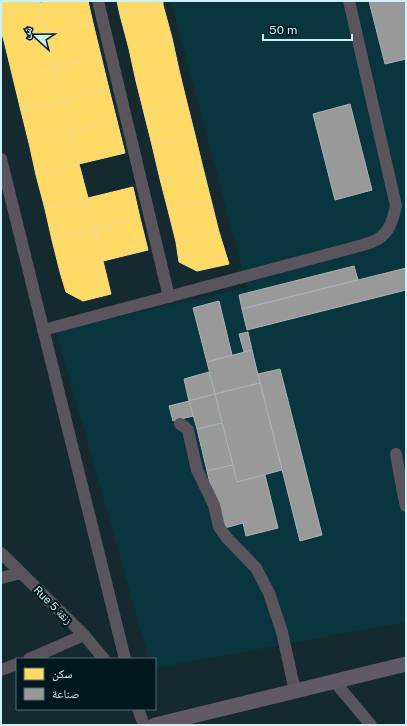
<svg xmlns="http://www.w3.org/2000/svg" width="407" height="726" viewBox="0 0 407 726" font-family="'Public Sans','Noto Naskh Arabic',sans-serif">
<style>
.built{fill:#09353e}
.homes{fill:#ffd966;stroke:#f0e092}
.industry{fill:#999;stroke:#a9b3b6}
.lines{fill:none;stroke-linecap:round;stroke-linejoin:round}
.minor{stroke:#5a545c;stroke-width:12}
.major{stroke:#605a65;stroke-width:15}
.labels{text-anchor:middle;stroke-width:4;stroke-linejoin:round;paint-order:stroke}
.street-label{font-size:11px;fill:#cef0f8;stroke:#00181e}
</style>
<rect width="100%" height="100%" fill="#142a2e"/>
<polygon class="built" points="171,1 406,1 406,622 155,668 155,659 149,659 56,331 247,287"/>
<g class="homes">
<polygon points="1,1 40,1 40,3 1,13"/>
<polygon points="49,1 88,1 93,23 48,34 40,3"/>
<polygon points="117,1 163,1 163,5 120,15"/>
<polygon points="40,3 48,34 5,45 1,30 1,13"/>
<polygon points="163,5 172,38 129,49 120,15"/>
<polygon points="93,23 101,56 56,68 48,34"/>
<polygon points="48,34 56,68 13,78 5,45"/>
<polygon points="172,38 179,70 136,81 129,49"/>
<polygon points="101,56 109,89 64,100 56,68"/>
<polygon points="56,68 64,100 21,111 13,78"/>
<polygon points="179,70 187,103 144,113 136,81"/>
<polygon points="109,89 117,121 72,132 64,100"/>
<polygon points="64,100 72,132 29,143 21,111"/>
<polygon points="187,103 195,135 152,145 144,113"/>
<polygon points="117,121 125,153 79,164 72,132"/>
<polygon points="72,132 79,164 36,175 29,143"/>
<polygon points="195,135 203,168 160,179 152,145"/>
<polygon points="79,164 88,198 45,209 36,175"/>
<polygon points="203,168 211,200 168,210 160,179"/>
<polygon points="133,187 140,218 95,229 88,198"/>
<polygon points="88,198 95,229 52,240 45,209"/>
<polygon points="211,200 219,232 176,242 168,210"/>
<polygon points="140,218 148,250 103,261 95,229"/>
<polygon points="95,229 103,261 60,272 52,240"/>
<polygon points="219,232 229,264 197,271 179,262 176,242"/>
<polygon points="103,261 111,294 83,301 66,292 60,272"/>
</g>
<g class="industry">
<polygon points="369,1 406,1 406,59 385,64"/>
<polygon points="350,104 372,190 335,200 313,114"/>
<polygon points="354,266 358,280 242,309 239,295"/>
<polygon points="406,268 406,290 247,330 242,309"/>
<polygon points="219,301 232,355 207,362 193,308"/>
<polygon points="248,332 252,350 244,352 239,334"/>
<polygon points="252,350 260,383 215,394 207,362"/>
<polygon points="280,369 322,535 300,541 258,374"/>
<polygon points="209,372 215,394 189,401 184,379"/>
<polygon points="260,383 282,470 237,482 215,394"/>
<polygon points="215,394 222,423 197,429 189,401"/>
<polygon points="189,401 193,416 173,421 169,406"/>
<polygon points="222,423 233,465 207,471 197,429"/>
<polygon points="233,465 237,482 265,475 278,528 246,536 243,523 221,529 207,471"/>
</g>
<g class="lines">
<g class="minor">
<polyline points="98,1 169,297"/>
<polyline points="1,159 125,659"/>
<path d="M43,330L363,245C368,243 374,242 378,239C390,232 393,218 396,206L349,1"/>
<polyline points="180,424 185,427 188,430 197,470 214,505 219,527 227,538 256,568 269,593 282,632 295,691"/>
<polyline points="396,454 403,493 406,506"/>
<polyline points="1,553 84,635 104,659"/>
<polyline points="1,578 21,573"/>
<polyline points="29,659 84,635"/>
<polyline points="1,670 17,664"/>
<polyline points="334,681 371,725"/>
<polyline points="138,709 144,725"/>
</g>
<polyline class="major" points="155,725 406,664"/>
</g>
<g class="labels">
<g class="street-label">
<text transform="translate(53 605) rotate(45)" y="4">Rue 5 زنقة</text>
</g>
</g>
<rect width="407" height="726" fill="none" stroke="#cef0f8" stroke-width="4"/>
<rect x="16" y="658" width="140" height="52" fill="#00181e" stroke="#526e75"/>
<rect x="24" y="668" width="20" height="12" fill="#ffd966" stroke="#526e75"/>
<text x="52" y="678" font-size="12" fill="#cef0f8">سكن</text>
<rect x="24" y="688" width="20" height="12" fill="#999999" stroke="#526e75"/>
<text x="52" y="698" font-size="12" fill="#cef0f8">صناعة</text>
<g transform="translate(36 36) rotate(291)" stroke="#00181e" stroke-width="3" paint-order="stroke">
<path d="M0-3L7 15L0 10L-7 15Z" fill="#cef0f8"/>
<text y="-6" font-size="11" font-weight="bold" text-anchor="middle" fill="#cef0f8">ش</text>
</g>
<path d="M263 34v6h89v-6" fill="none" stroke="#cef0f8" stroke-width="2"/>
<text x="269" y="34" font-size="12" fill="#cef0f8" stroke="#00181e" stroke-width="3" paint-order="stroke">50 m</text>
</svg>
